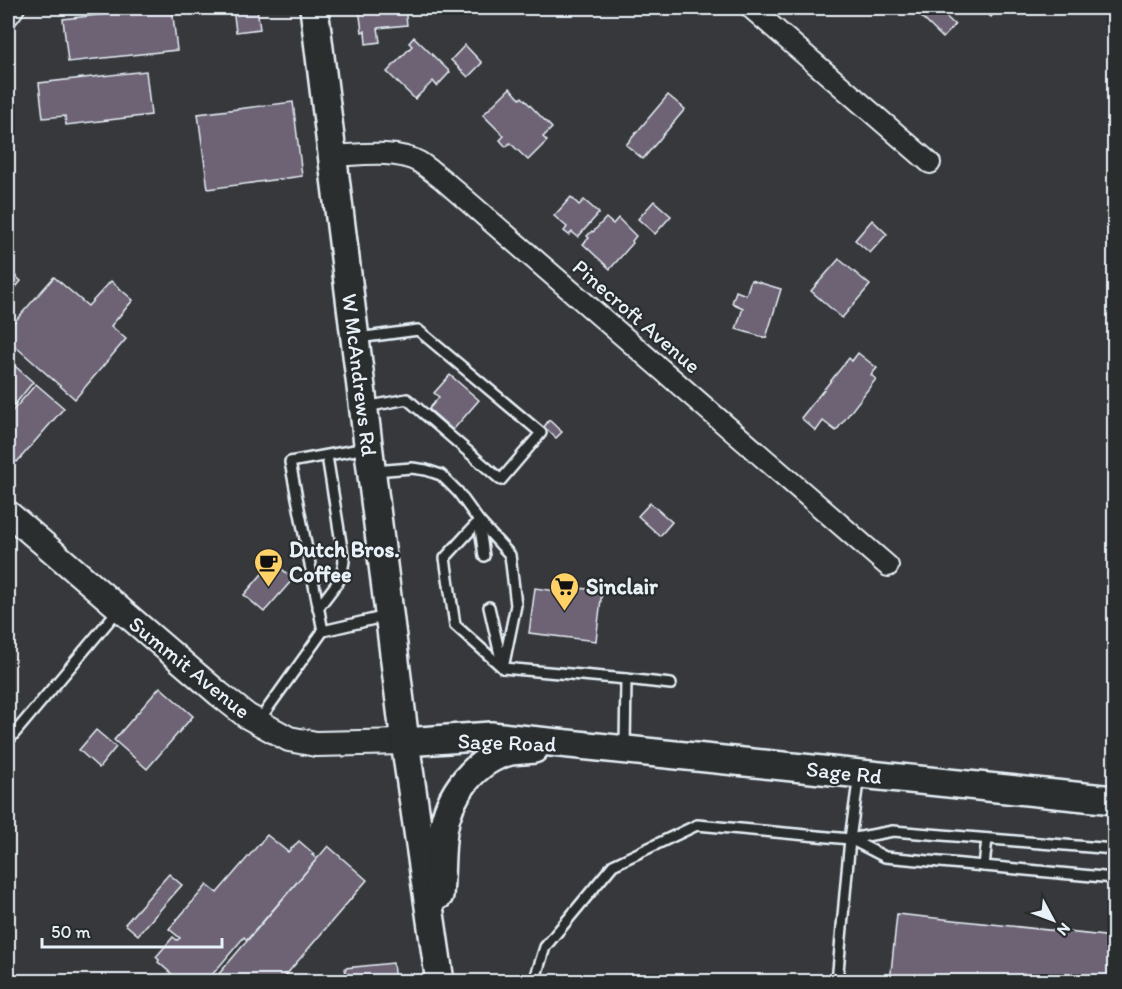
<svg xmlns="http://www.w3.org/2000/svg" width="1122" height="989" viewBox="0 0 1122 989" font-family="Itim,sans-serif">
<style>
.building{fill:#6d6474;stroke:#e8f1f8;stroke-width:1.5}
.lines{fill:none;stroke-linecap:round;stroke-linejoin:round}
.service-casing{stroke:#e8f1f8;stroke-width:14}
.minor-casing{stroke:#e8f1f8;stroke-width:24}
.tertiary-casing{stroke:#e8f1f8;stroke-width:28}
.secondary-casing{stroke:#e8f1f8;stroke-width:32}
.service{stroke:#2a2d2e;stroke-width:9}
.minor{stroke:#2a2d2e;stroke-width:20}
.tertiary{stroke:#2a2d2e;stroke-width:24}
.secondary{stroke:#2a2d2e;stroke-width:27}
.labels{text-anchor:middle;stroke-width:4.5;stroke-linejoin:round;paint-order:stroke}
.street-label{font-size:22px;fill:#e8f1f8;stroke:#2a2d2e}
.poi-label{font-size:22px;font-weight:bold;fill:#e8f1f8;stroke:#2a2d2e;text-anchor:start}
</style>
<rect width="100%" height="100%" fill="#37383c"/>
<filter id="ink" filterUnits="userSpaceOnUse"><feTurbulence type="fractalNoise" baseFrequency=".0167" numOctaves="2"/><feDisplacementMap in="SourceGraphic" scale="12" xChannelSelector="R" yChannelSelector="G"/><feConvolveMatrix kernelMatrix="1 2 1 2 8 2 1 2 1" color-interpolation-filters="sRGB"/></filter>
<g filter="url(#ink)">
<g class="building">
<polygon points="160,8 172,8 177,50 68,62 63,19"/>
<polygon points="222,8 257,8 260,29 236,32 233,8 222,10"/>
<polygon points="359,8 405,8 407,25 378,28 380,42 366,44 365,31 362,32"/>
<polygon points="916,8 937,8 955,25 943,38 914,10"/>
<polygon points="980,8 999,8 991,17"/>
<polygon points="414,37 450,72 437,86 433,81 415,99 387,72 412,46 409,43"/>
<polygon points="465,45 482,63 468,77 451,60"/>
<polygon points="146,71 151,115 66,125 65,116 43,118 39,83"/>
<polygon points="510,88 520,99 522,97 552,128 543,137 547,141 528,160 510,143 506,147 500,140 504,136 483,115"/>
<polygon points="668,95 685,109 643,159 626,145"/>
<polygon points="293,102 302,176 208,189 198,114"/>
<polygon points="571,197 579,205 584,200 599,213 578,237 572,232 569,235 564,231 567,227 554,216"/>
<polygon points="654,201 671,216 655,234 638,219"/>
<polygon points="606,218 613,224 618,218 636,236 632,241 633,243 610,269 583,244 589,238 587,236 592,231 593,232"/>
<polygon points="872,220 887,234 870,253 855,240"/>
<polygon points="839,259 870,285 842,318 811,291"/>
<polygon points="8,269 21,281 8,297"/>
<polygon points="54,277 88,306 111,281 133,300 111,326 126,339 75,399 8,340 8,329"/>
<polygon points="751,280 781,289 766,338 736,329 743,308 732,303 736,291 746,295"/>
<polygon points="858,353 877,368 871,375 876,379 836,431 823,421 816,431 801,418 849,358 852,361"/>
<polygon points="8,360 33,382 8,413"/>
<polygon points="450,375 479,400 453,430 429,409 439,397 434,393"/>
<polygon points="36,384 64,408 17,462 8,455 8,416"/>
<polygon points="549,420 562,432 556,438 544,427"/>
<polygon points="650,503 672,522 660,536 638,516"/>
<polygon points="273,561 293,579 264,612 244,595"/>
<polygon points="556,585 602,591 596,641 529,633 535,588 556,591"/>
<polygon points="160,687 193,716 147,769 114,740"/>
<polygon points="96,730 116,747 99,768 79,750"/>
<polygon points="267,835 288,852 299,841 314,854 312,855 317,859 247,940 244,937 206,982 181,982 158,962 159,960 156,957 173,937 177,940 180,938 169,929 207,885 217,893"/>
<polygon points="328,846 367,880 280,982 212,982"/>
<polygon points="169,874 182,885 138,935 125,924"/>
<polygon points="897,914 1114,937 1114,982 890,982"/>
<polygon points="393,963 395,982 347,982 345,968"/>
</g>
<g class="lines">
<defs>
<g id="service">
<polyline points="358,338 418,330 541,433 501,480 407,399 366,407"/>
<polyline points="374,471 412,468 426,470 441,475 458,492 479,521 510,555 516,605 503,668"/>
<polyline points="479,521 445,558 455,625 503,668"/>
<polyline points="479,521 484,556"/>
<polyline points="489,607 503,668 626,679 625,747"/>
<polyline points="318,608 341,578 344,561 327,456"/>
<polyline points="323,631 290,462 366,448"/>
<polyline points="626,679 671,684"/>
<polyline points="258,722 323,631 387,616"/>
<polyline points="8,741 119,609"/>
<polyline points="859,775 850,839 893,831 1114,849"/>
<polyline points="984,866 987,839"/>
<polyline points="534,982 545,947 613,865 697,825 850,839 885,857 1114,878"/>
<polyline points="837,982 850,839"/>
</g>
<g id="minor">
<polyline points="751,8 930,163"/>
<polyline points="8,16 14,8"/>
<path d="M333,156C358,155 396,149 419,162C427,167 434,173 442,179L888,566"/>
</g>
<polyline id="tertiary" points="8,513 219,694 247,716 289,739 316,744 405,742"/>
<g id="secondary">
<polyline points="314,8 405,742 440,982"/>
<polyline points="405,742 491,736 1114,800"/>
<path d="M439,895C441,874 440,852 443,831C448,795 475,759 511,751C518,750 526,750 534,749"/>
</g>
</defs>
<use href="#service" class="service-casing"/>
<use href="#minor" class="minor-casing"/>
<use href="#tertiary" class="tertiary-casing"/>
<use href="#secondary" class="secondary-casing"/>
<use href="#service" class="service"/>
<use href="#minor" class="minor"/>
<use href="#tertiary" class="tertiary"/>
<use href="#secondary" class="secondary"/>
</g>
</g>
<defs>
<symbol id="cafe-pin" viewBox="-11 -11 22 30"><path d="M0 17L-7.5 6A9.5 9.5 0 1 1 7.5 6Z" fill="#ffd166" stroke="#2a2d2e"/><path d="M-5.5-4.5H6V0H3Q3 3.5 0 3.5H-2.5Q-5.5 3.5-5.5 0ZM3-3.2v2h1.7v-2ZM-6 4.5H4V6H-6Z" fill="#111"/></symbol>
<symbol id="supermarket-pin" viewBox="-11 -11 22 30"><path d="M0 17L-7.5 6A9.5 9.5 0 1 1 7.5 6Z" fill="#ffd166" stroke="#2a2d2e"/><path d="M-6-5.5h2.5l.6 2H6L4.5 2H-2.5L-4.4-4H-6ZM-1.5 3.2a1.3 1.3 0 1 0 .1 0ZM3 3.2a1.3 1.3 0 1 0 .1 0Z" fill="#111"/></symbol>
</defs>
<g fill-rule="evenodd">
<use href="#cafe-pin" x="252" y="546" width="33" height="45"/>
<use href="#supermarket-pin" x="548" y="570" width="33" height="45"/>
</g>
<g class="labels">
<g class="street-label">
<text transform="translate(637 316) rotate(41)" y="8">Pinecroft Avenue</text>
<text transform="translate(360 375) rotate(83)" y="8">W McAndrews Rd</text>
<text transform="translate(190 667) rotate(39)" y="8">Summit Avenue</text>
<text transform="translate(507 742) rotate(2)" y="8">Sage Road</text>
<text transform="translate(844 772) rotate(6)" y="8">Sage Rd</text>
</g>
<g class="poi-label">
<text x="289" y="557">Dutch Bros.<tspan x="289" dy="25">Coffee</tspan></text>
<text x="586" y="594">Sinclair</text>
</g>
</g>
<rect width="1122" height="989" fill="none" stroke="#2a2d2e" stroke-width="30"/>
<rect x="15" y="15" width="1092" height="959" fill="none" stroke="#e8f1f8" stroke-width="2" filter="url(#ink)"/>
<g transform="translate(1053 920) rotate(131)" stroke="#2a2d2e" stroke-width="4.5" paint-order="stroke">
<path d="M0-4.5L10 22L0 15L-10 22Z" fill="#e8f1f8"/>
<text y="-9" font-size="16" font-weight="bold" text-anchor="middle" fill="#e8f1f8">N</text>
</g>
<path d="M42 938v9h180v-9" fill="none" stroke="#e8f1f8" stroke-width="3"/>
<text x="51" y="938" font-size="18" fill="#e8f1f8" stroke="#2a2d2e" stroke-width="4.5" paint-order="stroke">50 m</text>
</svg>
